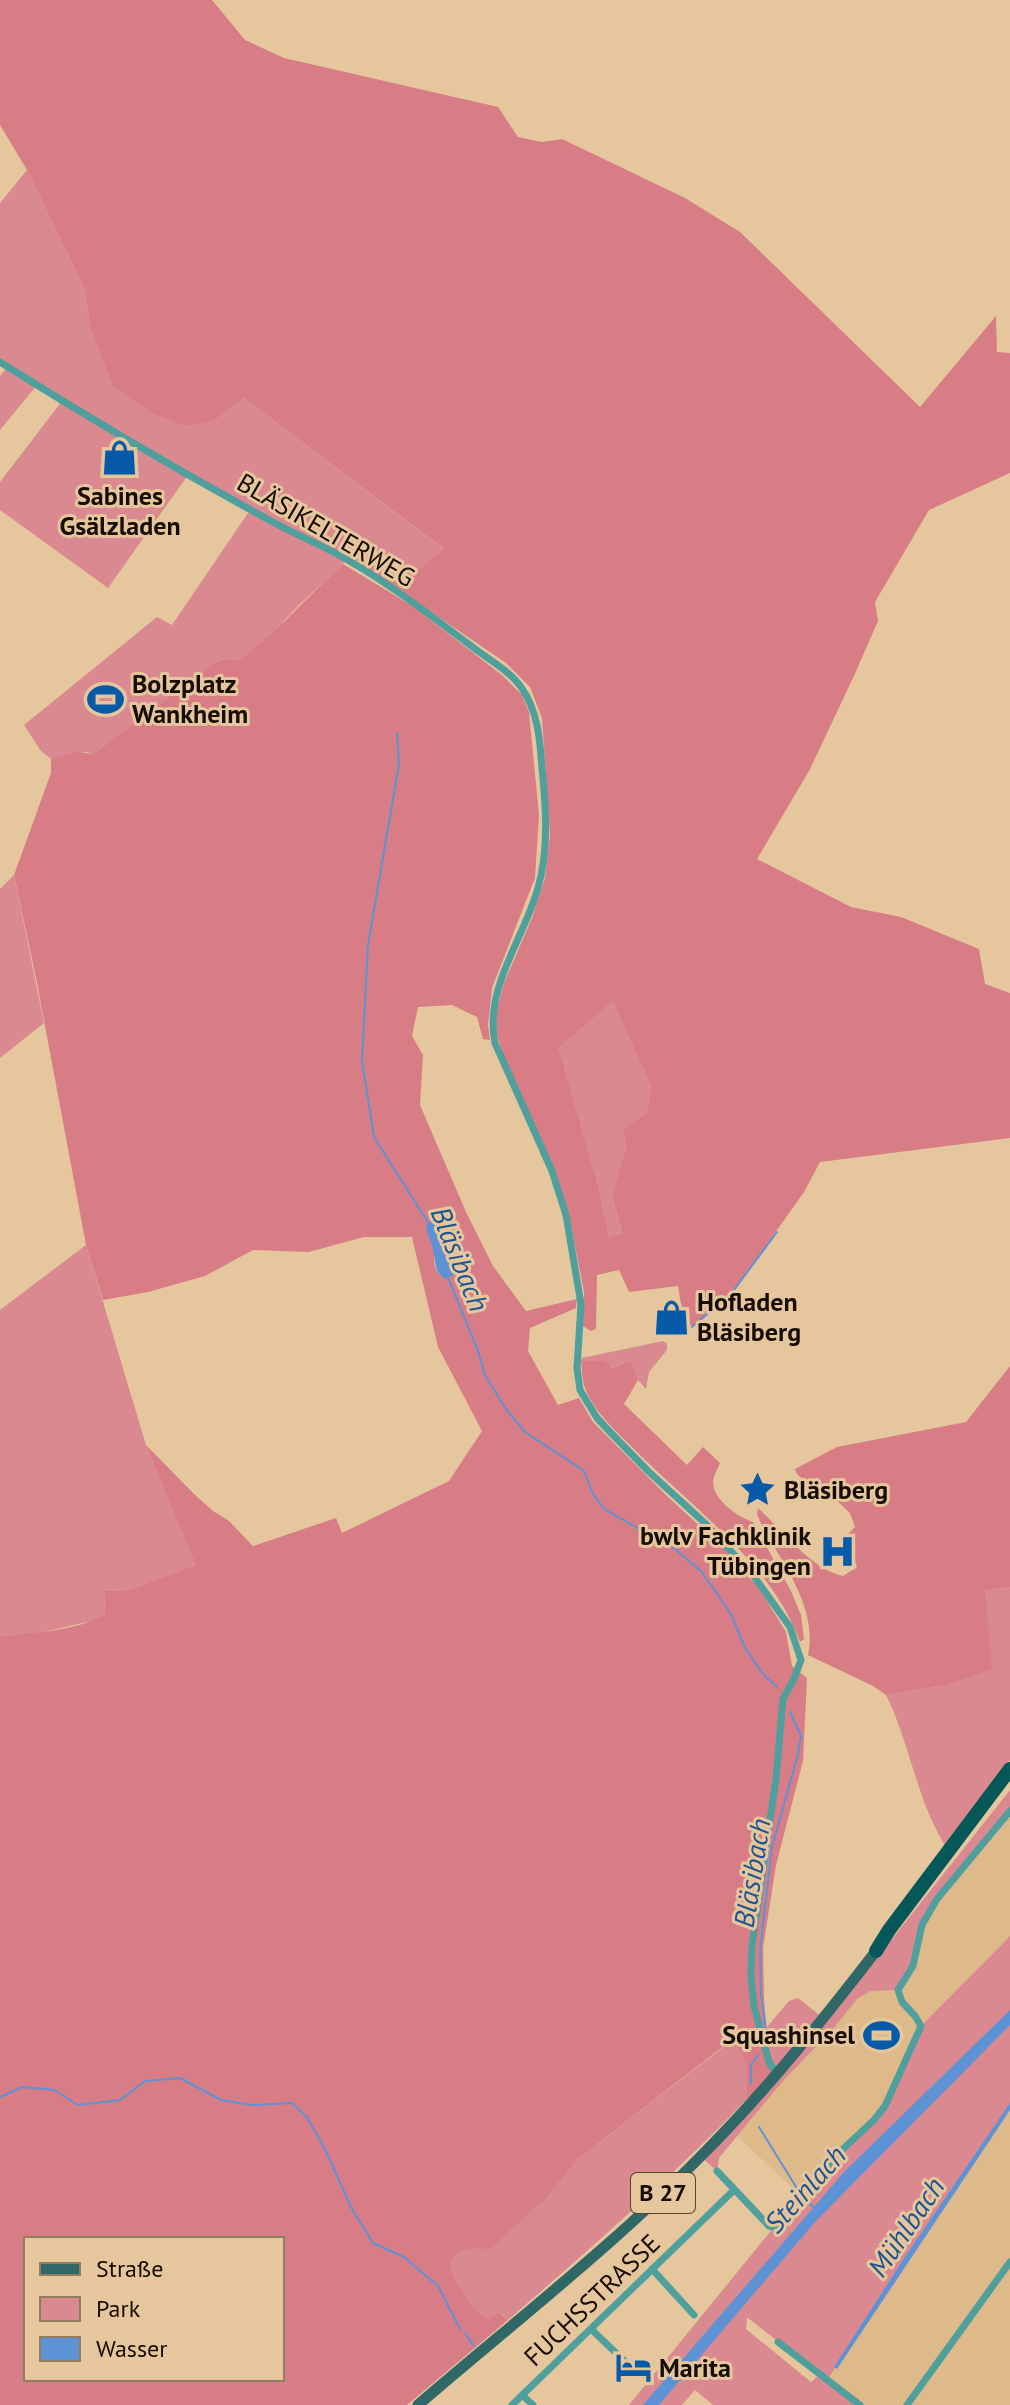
<svg xmlns="http://www.w3.org/2000/svg" width="1010" height="2405" viewBox="0 0 1010 2405" font-family="'PT Sans',sans-serif">
<style>
.built{fill:#deba8b}
.green{fill:#da8991;fill-rule:evenodd}
.forest{fill:#d87d86;fill-rule:evenodd}
.water{fill:#5d93d5}
.lines{fill:none;stroke-linecap:round;stroke-linejoin:round}
.stream{stroke:#5d93d5;stroke-width:2}
.street{stroke:#4f9f9d;stroke-width:7}
.primary{stroke:#306867;stroke-width:11}
.highway{stroke:#055857;stroke-width:14}
.labels{text-anchor:middle;stroke-width:6;stroke-linejoin:round;paint-order:stroke}
.shield{fill:#e5c69d;stroke:#554430;stroke-width:2}
.shield-label{font-size:24px;font-weight:bold;fill:#170c01}
.poi-label{font-size:26px;font-weight:bold;fill:#170c01;stroke:#e5c69d;text-anchor:start}
.street-label{font-size:26px;fill:#170c01;stroke:#e5c69d}
.water-label{font-size:28px;font-style:italic;fill:#1d5491;stroke:#e5c69d}
</style>
<rect width="100%" height="100%" fill="#e5c69d"/>
<g class="built">
<polygon points="1010,1811 1010,1936 921,2026 885,2106 802,2197 737,2136 783,2081 833,2029 858,1998 871,1991 899,1990 925,1918"/>
<polygon points="1010,2108 1010,2405 854,2405 828,2380"/>
</g>
<g class="green">
<polygon points="27,170 86,292 89,323 215,420 244,398 445,550 404,583 384,563 347,560 298,606 263,643 240,660 224,659 214,663 93,754 86,752 51,759 41,751 24,725 157,617 172,625 250,510 188,475 108,588 0,510 0,482 62,401 37,385 0,430 0,376 7,367 0,362 0,203"/>
<polygon points="14,875 44,1023 0,1058 0,889"/>
<polygon points="614,1000 651,1084 647,1112 623,1129 626,1147 612,1194 622,1235 609,1237 599,1188 559,1048"/>
<polygon points="86,1245 146,1445 197,1565 129,1590 104,1591 105,1614 96,1620 35,1634 0,1636 0,1310"/>
<polygon points="663,1341 667,1344 667,1350 649,1372 646,1389 638,1380 631,1361 611,1368 581,1361 582,1358"/>
<path d="M1010,1587V1760L948,1850C917,1804 911,1745 886,1695L943,1686L985,1591Z"/>
<polygon points="1010,1790 1010,1811 925,1918 915,1958 898,1990 871,1991 858,1998 833,2029 783,2081 719,2158 717,2171 701,2157 747,2109 769,2062 767,2027 789,2001 798,1998 827,2021"/>
<path d="M1010,1936V2108L828,2379L854,2405H713L695,2390L682,2405H629L774,2227L885,2106L921,2026ZM747,2318H748L820,2374L811,2382L746,2329Z"/>
<path d="M735,2038L747,2066V2099C671,2178 590,2249 508,2320L501,2313L488,2321C473,2311 456,2284 448,2267L453,2255L549,2195L578,2159Z"/>
</g>
<g class="forest">
<path d="M0,0H212L245,40L284,58L498,107L518,137L542,142L562,139L685,198L740,232L920,407L996,316L997,352L1010,353V473L929,510L875,602L878,621L853,678L809,771L757,859L851,907L901,917L979,949L985,984L1010,993V1138L820,1162L804,1192L736,1288L694,1326L684,1324L678,1286L629,1292L619,1270L597,1275L596,1329L591,1331L583,1326L584,1292L569,1215L504,1059L497,1034L496,1013L504,983L532,918L545,878L550,834L542,718L530,687L506,663L362,565L358,561L384,563L404,583L444,549L244,398L215,420L185,426L152,413L113,386L89,323L86,292L27,170L0,125ZM613,1001L651,1085L647,1112L623,1129L626,1147L612,1194L622,1234L609,1237L599,1188L559,1048Z"/>
<path d="M343,564L414,607L503,676L522,695L529,712L539,815L535,878L492,988L488,1025L490,1040L483,1039L477,1017L452,1005L418,1007L412,1036L423,1055L420,1105L466,1212L493,1266L526,1311L577,1299L576,1308L530,1328L528,1351L558,1405L579,1398L593,1422L667,1496L727,1551L761,1591L786,1632L792,1666L807,1678L803,1761L776,1865L763,1948L764,2000L769,2062L777,2074L747,2099V2066L734,2038L578,2159L549,2195L490,2249C472,2248 454,2245 449,2267C456,2284 473,2311 488,2320L500,2313L508,2320L407,2405H0V1636C29,1634 81,1630 105,1614L104,1591L129,1590L196,1565L146,1445L195,1495L213,1511L229,1521L253,1546L336,1518L342,1533L449,1481L482,1431L438,1347L412,1237H364L309,1252L253,1250L205,1276L148,1292L103,1300L86,1245L37,983L14,875L51,773V759L76,752L93,754L214,663L224,659L240,660C277,632 308,596 343,564ZM446,1231L460,1272L444,1278C425,1265 438,1247 446,1231ZM26,2239H282V2379H26Z"/>
<path d="M581,1361H605L612,1368L631,1361L638,1380L624,1404L687,1465L703,1447L720,1463C718,1468 713,1477 713,1482C713,1500 738,1517 753,1522L791,1591L801,1615L804,1639L800,1642C772,1563 691,1507 633,1448C615,1430 592,1410 584,1385C582,1378 582,1369 581,1361Z"/>
<path d="M1010,1366V1587L985,1591L992,1669L943,1686L886,1695L873,1686L808,1655C818,1608 783,1564 762,1526L757,1514L758,1508C781,1529 812,1570 843,1576L857,1567L847,1535L855,1527L850,1513L820,1485H809L797,1474L795,1469L837,1447L966,1422Z"/>
</g>
<g class="water">
<path d="M433,1220L446,1231L460,1272L445,1279C434,1271 436,1265 434,1254C433,1244 427,1236 426,1226Z"/>
<polygon points="1010,2010 1010,2025 815,2222 659,2405 643,2405 845,2171"/>
<polygon points="1010,2103 1010,2110 837,2369 834,2367 905,2257"/>
</g>
<g class="lines">
<g class="stream">
<polyline points="397,733 399,764 368,945 362,1061 374,1137 429,1224"/>
<polyline points="447,1275 478,1351 485,1375 506,1409 525,1432 584,1471 592,1492 604,1509 675,1549 701,1571 731,1614 745,1648 764,1675 777,1687"/>
<polyline points="692,1327 731,1294 777,1232"/>
<polyline points="768,2044 761,1994 760,1950 772,1847 797,1758 801,1736 790,1712"/>
<polyline points="751,2084 751,2065 758,2055"/>
<polyline points="0,2097 22,2087 54,2090 78,2105 120,2100 145,2081 180,2078 221,2100 252,2105 292,2103 307,2117 325,2149 352,2209 373,2243 404,2257 438,2286 460,2329"/>
<polyline points="759,2127 798,2190"/>
<polyline points="807,2200 814,2208"/>
<polyline points="465,2333 474,2346"/>
</g>
<g class="street">
<path d="M0,362C89,418 179,471 271,521C296,535 322,545 346,559C390,584 430,615 470,645C486,658 510,671 521,687C538,711 540,740 542,768C546,807 549,850 538,888C524,939 484,987 495,1043L552,1171L566,1215L581,1304L577,1368L580,1390L597,1418L611,1433L648,1471L707,1525L753,1575L790,1627L801,1660L794,1679L783,1699L776,1779L752,1945L751,1976L754,2006L769,2062L777,2074"/>
<polyline points="717,2171 769,2226 774,2227 786,2216 843,2149 874,2120 885,2106 921,2026 915,2016 902,2002 898,1990 913,1966 922,1925 937,1899 1010,1811"/>
<polyline points="652,2269 694,2315"/>
<polyline points="591,2329 636,2372"/>
<polyline points="778,2342 860,2405"/>
<polyline points="522,2395 533,2405"/>
<polyline points="512,2405 734,2190"/>
<polyline points="907,2405 1010,2262"/>
</g>
<path class="primary" d="M418,2405C513,2323 614,2245 702,2155C765,2092 822,2021 876,1951"/>
<polyline class="highway" points="876,1951 889,1930 1010,1769"/>
</g>
<defs>
<symbol id="shop-bare" viewBox="-9 -9 18 18"><path d="M-5-2.5h2.3a2.7 3.5 0 0 1 5.4 0H5L5.5 6h-11ZM-1.5-2.5h3a1.5 2.3 0 0 0-3 0Z" fill="#075aa8" stroke="#e5c69d" stroke-width="2.5" paint-order="stroke"/></symbol>
<symbol id="stadium-bare" viewBox="-9 -9 18 18"><path d="M0-5a6.5 5 0 1 0 0 10a6.5 5 0 1 0 0-10ZM-3.5-1.8h7v3.6h-7Z" fill="#075aa8" stroke="#e5c69d" stroke-width="2.5" paint-order="stroke"/></symbol>
<symbol id="sight-bare" viewBox="-9 -9 18 18"><path d="M0-6L1.8-2.2L6-1.7L2.9 1.2L3.7 5.4L0 3.3L-3.7 5.4L-2.9 1.2L-6-1.7L-1.8-2.2Z" fill="#075aa8" stroke="#e5c69d" stroke-width="2.5" paint-order="stroke"/></symbol>
<symbol id="hospital-bare" viewBox="-9 -9 18 18"><path d="M-5-5h3v3.5h4V-5h3V5h-3V1.5h-4V5h-3Z" fill="#075aa8" stroke="#e5c69d" stroke-width="2.5" paint-order="stroke"/></symbol>
<symbol id="hotel-bare" viewBox="-9 -9 18 18"><path d="M-6-4.5h1.5V1H6V5H4.5V3h-9V5H-6ZM-4 0a1.8 1.8 0 1 1 3.6 0ZM.5 0V-2.5h3Q6-2.5 6 0Z" fill="#075aa8" stroke="#e5c69d" stroke-width="2.5" paint-order="stroke"/></symbol>
</defs>
<g fill-rule="evenodd">
<use href="#shop-bare" x="94" y="432" width="51" height="51"/>
<use href="#stadium-bare" x="80" y="674" width="51" height="51"/>
<use href="#shop-bare" x="646" y="1292" width="51" height="51"/>
<use href="#sight-bare" x="732" y="1464" width="51" height="51"/>
<use href="#hospital-bare" x="812" y="1526" width="51" height="51"/>
<use href="#stadium-bare" x="856" y="2010" width="51" height="51"/>
<use href="#hotel-bare" x="608" y="2342" width="51" height="51"/>
</g>
<g class="labels">
<rect class="shield" x="631" y="2173" width="64" height="40" rx="6"/>
<g class="shield-label">
<text x="663" y="2201">B 27</text>
</g>
<g class="poi-label">
<text x="120" y="505" text-anchor="middle">Sabines<tspan x="120" dy="30">Gsälzladen</tspan></text>
<text x="132" y="693">Bolzplatz<tspan x="132" dy="30">Wankheim</tspan></text>
<text x="697" y="1311">Hofladen<tspan x="697" dy="30">Bläsiberg</tspan></text>
<text x="784" y="1499">Bläsiberg</text>
<text x="811" y="1545" text-anchor="end">bwlv Fachklinik<tspan x="811" dy="30">Tübingen</tspan></text>
<text x="855" y="2044" text-anchor="end">Squashinsel</text>
<text x="659" y="2377">Marita</text>
</g>
<g class="street-label">
<text transform="translate(326 530) rotate(30)" y="9">BLÄSIKELTERWEG</text>
<text transform="translate(592 2300) rotate(-44)" y="9">FUCHSSTRASSE</text>
</g>
<g class="water-label">
<text transform="translate(460 1259) rotate(68)" y="10">Bläsibach</text>
<text transform="translate(752 1873) rotate(-81)" y="10">Bläsibach</text>
<text transform="translate(805 2189) rotate(-48)" y="10">Steinlach</text>
<text transform="translate(906 2227) rotate(-56)" y="10">Mühlbach</text>
</g>
</g>
<rect x="24" y="2237" width="260" height="144" fill="#e5c69d" stroke="#937c5f" stroke-width="2"/>
<rect x="40" y="2263" width="40" height="12" fill="#306867" stroke="#937c5f" stroke-width="2"/>
<text x="96" y="2277" font-size="24" fill="#170c01">Straße</text>
<rect x="40" y="2297" width="40" height="24" fill="#da8991" stroke="#937c5f" stroke-width="2"/>
<text x="96" y="2317" font-size="24" fill="#170c01">Park</text>
<rect x="40" y="2337" width="40" height="24" fill="#5d93d5" stroke="#937c5f" stroke-width="2"/>
<text x="96" y="2357" font-size="24" fill="#170c01">Wasser</text>
</svg>
